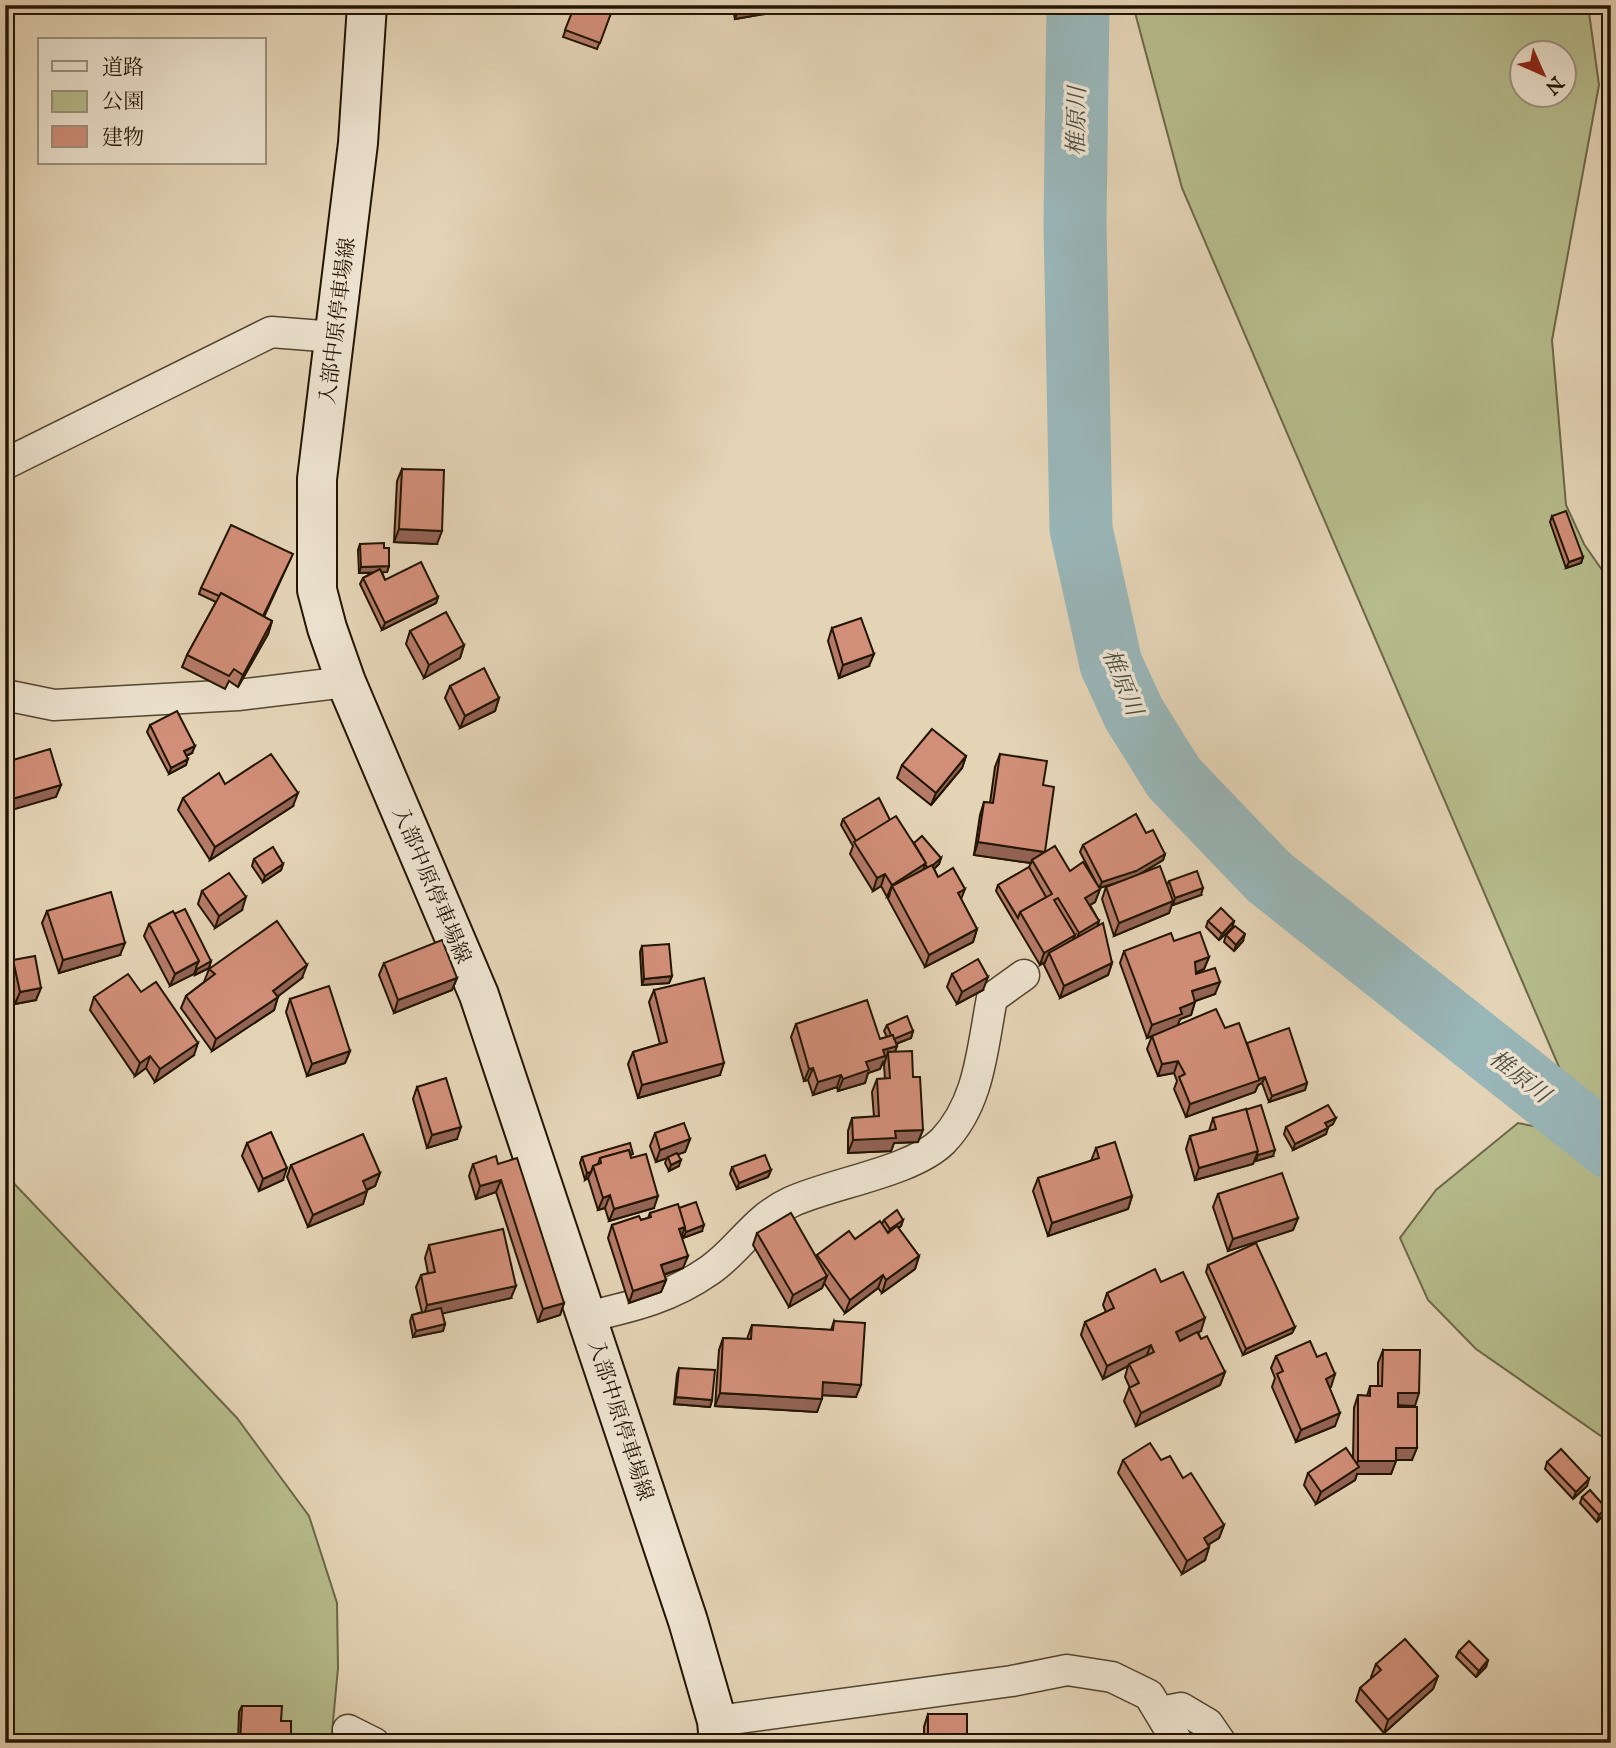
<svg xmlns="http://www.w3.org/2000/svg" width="1616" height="1748" viewBox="0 0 1616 1748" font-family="'IM FELL English','Noto Serif JP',serif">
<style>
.green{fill:#b6bc8c;stroke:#6c6848;stroke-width:2;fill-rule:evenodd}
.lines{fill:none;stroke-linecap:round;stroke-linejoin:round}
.river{stroke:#99b6b8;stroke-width:63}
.minor-casing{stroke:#534530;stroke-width:33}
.secondary-casing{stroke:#231503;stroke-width:42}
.minor{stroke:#ede3d0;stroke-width:30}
.secondary{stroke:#ede3d0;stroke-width:38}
.wall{fill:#b47a67;stroke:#231503;stroke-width:2}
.shaded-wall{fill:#926354;stroke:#231503;stroke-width:2}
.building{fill:#d18e78;stroke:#231503;stroke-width:2}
.labels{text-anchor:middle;stroke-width:7;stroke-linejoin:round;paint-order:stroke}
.street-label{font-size:21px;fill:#231503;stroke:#ede3d0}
.water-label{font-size:23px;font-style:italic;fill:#4c4d42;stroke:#ede3d0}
</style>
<rect width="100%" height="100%" fill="#e4d4b6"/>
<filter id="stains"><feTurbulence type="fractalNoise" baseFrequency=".00286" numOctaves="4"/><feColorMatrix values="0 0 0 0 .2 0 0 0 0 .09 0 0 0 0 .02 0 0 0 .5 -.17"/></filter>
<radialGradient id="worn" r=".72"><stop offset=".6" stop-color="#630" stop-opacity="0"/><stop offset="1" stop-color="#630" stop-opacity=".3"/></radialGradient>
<g class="green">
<path d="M1133,5H1588L1599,85L1552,340L1566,505L1584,544L1611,583V1443L1476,1349L1428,1300L1400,1238L1436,1190L1518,1123L1589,1137L1182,188ZM1522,52H1564V94H1522Z"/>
<polygon points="5,1174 237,1418 309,1516 337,1603 338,1668 331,1743 5,1743"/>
</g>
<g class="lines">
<polyline class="river" points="1078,5 1075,223 1081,529 1111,664 1134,714 1174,778 1269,877 1611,1148"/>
<defs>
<g id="minor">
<polyline points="5,464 271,332 335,337"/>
<polyline points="5,695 54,705 238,695 346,682"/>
<path d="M587,1317C634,1306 670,1298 710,1270C740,1249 754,1219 791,1202C832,1183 912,1172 943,1141C980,1102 982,1049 992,998L1024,975"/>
<polyline points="1161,1712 1181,1708 1208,1724 1221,1743"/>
<polyline points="717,1721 1012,1681 1067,1670 1112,1677 1149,1695 1178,1743"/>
<polyline points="348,1730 374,1743"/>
</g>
<polyline id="secondary" points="367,5 358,143 317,479 317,590 327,628 346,682 479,995 688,1621 717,1721 719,1743"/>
</defs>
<use href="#minor" class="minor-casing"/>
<use href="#secondary" class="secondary-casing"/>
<use href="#minor" class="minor"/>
<use href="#secondary" class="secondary"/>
</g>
<g class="wall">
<polygon points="575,5 614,5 597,49 563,37"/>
<polygon points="732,5 784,5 782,11 735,19"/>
<polygon points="402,469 437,544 394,542 397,481"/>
<polygon points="1552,516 1583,557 1581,563 1566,568 1550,522"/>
<polygon points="360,544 384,548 389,566 387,572 382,572 385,580 438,597 436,603 382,630 360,584 363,578 373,573 359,573 358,550"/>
<polygon points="290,560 264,617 272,621 268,634 238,687 229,681 225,689 182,667 187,655 216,602 199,594 201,588"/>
<polygon points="832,628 869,666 839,678 828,641"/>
<polygon points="410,631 464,645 460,658 424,678 406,644"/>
<polygon points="450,686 499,698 495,711 460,728 445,698"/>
<polygon points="150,725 192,753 186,756 186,765 169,774 147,732"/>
<polygon points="1000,754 1043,785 1045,852 1070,871 1100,889 1095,902 1090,905 1099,921 1097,926 1112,963 1108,975 1060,998 1044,965 1045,962 1040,965 996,891 998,885 1029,867 1031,863 974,855 980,815 984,802 990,803 995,767"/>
<polygon points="966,756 962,768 931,805 897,778 902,765"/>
<polygon points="225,784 293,806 210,860 178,810 183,798"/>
<polygon points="843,819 890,820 914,843 941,858 939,864 934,869 938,877 961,899 977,929 973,942 925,967 888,899 889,896 887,897 881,886 873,891 850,854 853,846 841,825"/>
<polygon points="1146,833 1165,854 1163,860 1142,873 1167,885 1169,881 1201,895 1173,905 1172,904 1169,913 1114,936 1102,899 1106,887 1117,883 1099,888 1080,852 1083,845"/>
<polygon points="254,859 283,864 281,870 263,882 252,866"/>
<polygon points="202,891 242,910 215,928 198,904"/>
<polygon points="47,911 120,955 59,973 42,923"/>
<polygon points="1208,921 1234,921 1232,928 1219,940 1206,927"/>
<polygon points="149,924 211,961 209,968 195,975 194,973 170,986 144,936"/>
<polygon points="1226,935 1243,941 1234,951 1224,942"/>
<polygon points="1174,941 1209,957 1204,969 1196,973 1215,994 1195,1001 1191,1015 1180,1019 1178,1025 1225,1028 1307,1083 1305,1090 1269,1102 1262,1083 1258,1085 1255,1092 1186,1117 1174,1089 1177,1081 1174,1073 1158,1076 1147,1049 1152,1036 1147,1038 1120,963 1124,951"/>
<polygon points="642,946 672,976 669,983 642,985 640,952"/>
<polygon points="13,960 36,1000 15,1004 9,973"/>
<polygon points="384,963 457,978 452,990 394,1013 379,975"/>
<polygon points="209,969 302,978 278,996 274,1010 212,1051 181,1008 186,996 204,982"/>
<polygon points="952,974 983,990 957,1004 947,987"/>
<polygon points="654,990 720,1075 638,1098 628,1064 633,1052 660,1044 649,1002"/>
<polygon points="141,992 194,1055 155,1082 146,1068 135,1076 90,1010 94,997"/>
<polygon points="290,999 350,1051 345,1063 307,1076 286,1012"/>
<polygon points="796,1024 880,1039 887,1037 884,1031 887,1025 913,1031 911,1038 896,1044 897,1046 895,1052 913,1077 918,1142 894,1143 891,1151 848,1153 848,1131 852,1118 874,1117 872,1092 877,1079 885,1079 884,1065 885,1061 883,1062 880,1069 868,1073 865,1083 838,1091 837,1087 813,1095 808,1080 804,1081 791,1037"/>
<polygon points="417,1087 457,1139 427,1148 413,1099"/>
<polygon points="1213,1118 1273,1156 1256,1161 1255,1158 1253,1164 1195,1180 1186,1149 1190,1136 1209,1131"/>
<polygon points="1333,1124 1327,1127 1326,1134 1293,1150 1284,1134 1286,1127"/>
<polygon points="655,1133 690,1139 685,1152 678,1154 679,1166 669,1171 665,1163 667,1158 656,1162 650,1146"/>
<polygon points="247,1143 283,1180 259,1191 242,1156"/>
<polygon points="1096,1148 1132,1196 1128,1209 1048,1236 1033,1191 1038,1178 1091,1161"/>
<polygon points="582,1157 632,1158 654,1208 609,1221 605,1208 598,1210 588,1178 585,1180 580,1163"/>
<polygon points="473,1164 498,1164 564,1303 560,1315 538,1322 496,1192 476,1199 469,1176"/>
<polygon points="291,1165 380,1173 375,1186 367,1190 363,1204 308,1227 287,1177"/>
<polygon points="732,1167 771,1170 768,1177 737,1189 730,1174"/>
<polygon points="1218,1194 1298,1218 1293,1230 1228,1251 1213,1207"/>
<polygon points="679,1208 702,1231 683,1238 682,1235 683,1268 664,1275 666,1280 661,1292 629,1303 608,1238 612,1225 641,1220 648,1218 650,1213"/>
<polygon points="884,1220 903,1220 901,1226 898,1228 919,1256 915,1269 882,1293 878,1288 845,1313 824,1283 822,1288 789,1307 753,1245 757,1233 816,1257 817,1255 855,1239 882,1224"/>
<polygon points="429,1245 511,1298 442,1313 445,1324 443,1331 413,1337 410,1321 412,1315 422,1312 416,1287 421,1275 428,1273 425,1258"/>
<polygon points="1208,1265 1295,1327 1292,1333 1243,1355 1206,1272"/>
<polygon points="1161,1282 1201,1331 1198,1332 1201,1339 1225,1372 1220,1385 1136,1426 1124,1401 1129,1388 1130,1388 1125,1377 1128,1366 1103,1379 1081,1335 1085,1322 1106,1312 1103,1305 1107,1293"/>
<polygon points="834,1321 856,1397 822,1395 817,1412 715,1406 719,1350 723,1338 747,1339 752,1325 831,1330"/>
<polygon points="1383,1350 1415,1406 1398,1405 1412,1460 1396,1460 1391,1474 1357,1474 1355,1480 1316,1504 1304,1485 1308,1473 1353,1458 1354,1408 1358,1395 1367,1396 1370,1386 1378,1386 1378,1363"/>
<polygon points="1276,1356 1317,1357 1335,1374 1329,1387 1335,1426 1296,1442 1272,1387 1275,1378 1271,1368"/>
<polygon points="679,1368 712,1400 710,1407 674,1404 677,1374"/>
<polygon points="1123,1460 1161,1460 1183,1478 1224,1525 1219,1538 1208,1545 1209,1547 1205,1560 1182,1574 1118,1473"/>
<polygon points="1547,1462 1587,1486 1573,1499 1545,1469"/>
<polygon points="1582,1497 1606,1508 1604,1514 1597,1522 1580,1503"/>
<polygon points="1459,1651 1488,1660 1486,1667 1476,1677 1456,1657"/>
<polygon points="1376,1664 1438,1676 1433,1689 1384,1733 1356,1701 1360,1688 1372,1678 1371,1677"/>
<polygon points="242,1706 281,1721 291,1736 288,1743 238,1743 239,1712"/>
<polygon points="928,1714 967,1743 924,1743 924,1727"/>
</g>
<g class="shaded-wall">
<polygon points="748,5 784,5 782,11 735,19 739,7"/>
<polygon points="399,529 442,531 437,544 394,542"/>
<polygon points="1583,557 1581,563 1566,568 1569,562"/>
<polygon points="389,566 387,572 359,573 361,567"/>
<polygon points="438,597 436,603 382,630 385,623"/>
<polygon points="272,621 268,634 238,687 243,675"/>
<polygon points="464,645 460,658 424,678 429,665"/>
<polygon points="874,654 869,666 839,678 843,665"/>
<polygon points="499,698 495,711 460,728 465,716"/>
<polygon points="195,746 192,753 182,758 184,751"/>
<polygon points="966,756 962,768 931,805 936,793"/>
<polygon points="188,759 186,765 169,774 171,768"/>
<polygon points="61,785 56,797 5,812 5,801"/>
<polygon points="298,793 293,806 210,860 215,847"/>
<polygon points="978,842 1045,852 1032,860 1031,863 974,855"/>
<polygon points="1165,854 1163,860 1133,878 1099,888 1102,882"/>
<polygon points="941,858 939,864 927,875 929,869"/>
<polygon points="926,863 921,875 892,886 889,896 887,897 892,885"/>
<polygon points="283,864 281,870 263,882 265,876"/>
<polygon points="885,874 881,886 873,891 877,878"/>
<polygon points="1203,888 1201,895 1173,905 1175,898"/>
<polygon points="965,889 960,902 958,893"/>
<polygon points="1100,889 1095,902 1081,910 1085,898"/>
<polygon points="246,897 242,910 215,928 219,916"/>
<polygon points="1173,901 1169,913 1114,936 1119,923"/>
<polygon points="1099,921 1095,934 1074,946 1079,933"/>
<polygon points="1234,921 1232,928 1219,940 1222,934"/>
<polygon points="977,929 973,942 925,967 929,955"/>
<polygon points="1245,934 1243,941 1234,951 1236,945"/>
<polygon points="1075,935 1070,947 1049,953 1045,962 1040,965 1044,953"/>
<polygon points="125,943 120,955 59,973 63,960"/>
<polygon points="1209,957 1204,969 1190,975 1195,962"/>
<polygon points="199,961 194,974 170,986 175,974"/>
<polygon points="211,961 209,968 195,975 197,969"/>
<polygon points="1112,963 1108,975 1060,998 1064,986"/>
<polygon points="307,965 302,978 268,1004 273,991"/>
<polygon points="672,976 669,983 642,985 644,979"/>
<polygon points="988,977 983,990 957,1004 962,992"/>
<polygon points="457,978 452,990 394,1013 398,1000"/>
<polygon points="1220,982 1215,994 1187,1004 1192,991"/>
<polygon points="41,988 36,1000 15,1004 20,992"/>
<polygon points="278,997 274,1010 212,1051 216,1039"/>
<polygon points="1195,1002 1191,1015 1180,1019 1177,1027 1147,1038 1152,1025 1180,1008"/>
<polygon points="913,1031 911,1038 890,1046 893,1039"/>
<polygon points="198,1043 194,1055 155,1082 160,1069"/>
<polygon points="897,1046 892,1059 888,1052 885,1061 883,1062 880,1069 868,1073 865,1083 838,1091 843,1079 883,1050"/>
<polygon points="350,1051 345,1063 307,1076 312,1064"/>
<polygon points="150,1056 146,1068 135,1076 140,1063"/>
<polygon points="1178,1061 1174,1073 1158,1076 1162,1064"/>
<polygon points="724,1063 720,1075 638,1098 642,1085"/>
<polygon points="813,1068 808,1080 804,1081 809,1069"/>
<polygon points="841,1075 837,1087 813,1095 818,1082"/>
<polygon points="1265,1077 1262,1083 1258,1085 1255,1092 1186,1117 1190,1104"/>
<polygon points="1307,1083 1305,1090 1269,1102 1272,1096"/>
<polygon points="1336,1118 1333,1124 1323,1130 1325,1123"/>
<polygon points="461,1127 457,1139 427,1148 432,1135"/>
<polygon points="1328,1128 1326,1134 1293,1150 1295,1144"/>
<polygon points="923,1130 918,1142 894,1143 891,1151 848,1153 853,1140 895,1131"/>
<polygon points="690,1139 685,1152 656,1162 660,1150"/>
<polygon points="1275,1150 1273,1156 1256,1161 1258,1155"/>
<polygon points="1258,1151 1253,1164 1195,1180 1199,1168"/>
<polygon points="681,1160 679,1166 669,1171 671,1165"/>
<polygon points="287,1168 283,1180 259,1191 263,1179"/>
<polygon points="771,1170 768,1177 737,1189 739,1183"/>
<polygon points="591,1172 588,1178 585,1180 587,1173"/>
<polygon points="380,1173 375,1186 358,1193 363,1181"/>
<polygon points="501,1180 496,1192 476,1199 480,1186"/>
<polygon points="367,1191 363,1204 308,1227 313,1215"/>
<polygon points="610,1195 605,1208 598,1210 603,1198"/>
<polygon points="658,1196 654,1208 609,1221 614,1209"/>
<polygon points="1132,1196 1128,1209 1048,1236 1052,1223"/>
<polygon points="1298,1218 1293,1230 1228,1251 1233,1239"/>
<polygon points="903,1220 901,1226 888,1235 890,1229"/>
<polygon points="704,1225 702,1231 683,1238 686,1232"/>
<polygon points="685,1227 680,1240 679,1229"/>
<polygon points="688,1256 683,1268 656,1277 661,1265"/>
<polygon points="919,1256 915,1269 882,1293 886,1280"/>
<polygon points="883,1275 878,1288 845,1313 850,1300"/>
<polygon points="827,1276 822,1288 789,1307 793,1295"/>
<polygon points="666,1280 661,1292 629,1303 633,1291"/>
<polygon points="516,1286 511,1298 423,1318 427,1305"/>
<polygon points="564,1303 560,1315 538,1322 543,1309"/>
<polygon points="1205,1318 1201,1331 1171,1345 1176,1332"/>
<polygon points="445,1324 443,1331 413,1337 416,1331"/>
<polygon points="1295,1327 1292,1333 1243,1355 1246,1349"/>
<polygon points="1151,1345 1146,1357 1129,1364 1128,1366 1103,1379 1107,1366"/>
<polygon points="1225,1372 1220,1385 1136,1426 1141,1413"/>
<polygon points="1335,1374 1331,1387 1321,1391 1326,1379"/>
<polygon points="823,1382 861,1385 856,1397 819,1395"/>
<polygon points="720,1393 822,1399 817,1412 715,1406"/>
<polygon points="1398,1393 1419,1393 1415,1406 1394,1405"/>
<polygon points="676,1397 712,1400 710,1407 674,1404"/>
<polygon points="1340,1413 1335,1426 1296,1442 1301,1430"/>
<polygon points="1396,1448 1417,1448 1412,1460 1392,1460"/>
<polygon points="1358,1461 1396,1461 1391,1474 1357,1474 1355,1480 1316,1504 1321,1492 1354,1470"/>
<polygon points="1589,1479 1587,1486 1573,1499 1576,1492"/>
<polygon points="1606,1508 1604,1514 1597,1522 1599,1515"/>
<polygon points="1224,1525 1219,1538 1199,1550 1204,1538"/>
<polygon points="1209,1547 1205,1560 1182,1574 1187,1561"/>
<polygon points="1488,1660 1486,1667 1476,1677 1479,1671"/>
<polygon points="1438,1676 1433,1689 1384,1733 1388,1720"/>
<polygon points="291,1736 288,1743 279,1743 281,1737"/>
</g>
<g class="building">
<polygon points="575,5 614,5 600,43 565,30"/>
<polygon points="402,469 444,470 442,531 399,529"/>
<polygon points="1566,511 1583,557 1569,562 1552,516"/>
<polygon points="231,525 293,554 263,616 221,593 219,596 201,588"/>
<polygon points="384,543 384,548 389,548 389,566 361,567 360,544"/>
<polygon points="421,562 438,597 385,623 363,578 380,569 385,580"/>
<polygon points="221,593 272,621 243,675 234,669 229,676 187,655"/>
<polygon points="446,612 464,645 429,665 410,631"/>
<polygon points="861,618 874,654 843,665 832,628"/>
<polygon points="484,668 499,698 465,716 450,686"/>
<polygon points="177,711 195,746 184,751 188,759 171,768 150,725"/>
<polygon points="932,729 966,756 936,793 902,765"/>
<polygon points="10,749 13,760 50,749 61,785 5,801 5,750"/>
<polygon points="271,754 298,793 215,847 183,798 219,773 225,784"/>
<polygon points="1000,754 1047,761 1043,785 1054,787 1045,852 978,842 984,802 993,803"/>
<polygon points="879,798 890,820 856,841 843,819"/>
<polygon points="1136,814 1146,833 1153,830 1165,854 1136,871 1102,882 1083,845"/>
<polygon points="896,816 926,863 892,885 885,874 877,878 854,842"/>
<polygon points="922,836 941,858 932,866 928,868 925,864 926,863 914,843"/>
<polygon points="1055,846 1070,871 1083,862 1100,889 1085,898 1099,921 1079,933 1058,898 1054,900 1075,935 1044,953 1020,912 1052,894 1032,860"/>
<polygon points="273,847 283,864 265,876 254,859"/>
<polygon points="932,865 938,877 953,868 965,889 958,893 977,929 929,955 892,886"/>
<polygon points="1160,866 1173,901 1119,923 1106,887"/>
<polygon points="1029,867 1046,897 1020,912 1018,918 998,885"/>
<polygon points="1197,871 1203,888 1175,898 1169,881"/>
<polygon points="229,873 246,897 219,916 202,891"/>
<polygon points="111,892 125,943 63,960 47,911"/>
<polygon points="1221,908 1234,921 1222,934 1208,921"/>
<polygon points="185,909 211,961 197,969 196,967 199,961 174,914"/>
<polygon points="173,911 199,961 175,974 149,924"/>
<polygon points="277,921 307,965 273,991 278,997 216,1039 186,996 215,974 209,969"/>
<polygon points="1103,923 1112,963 1064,986 1049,953"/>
<polygon points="1235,926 1245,934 1236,945 1226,935"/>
<polygon points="1200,932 1209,957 1195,962 1196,974 1215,968 1220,982 1192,991 1195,1002 1180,1008 1182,1014 1152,1025 1124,951 1171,933 1174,941"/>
<polygon points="442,940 457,978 398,1000 384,963"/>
<polygon points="669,944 672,976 644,979 642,946"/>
<polygon points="35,956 41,988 20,992 13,960"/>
<polygon points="978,959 988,977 962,992 952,974"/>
<polygon points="128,974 141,992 156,982 198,1043 160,1069 150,1056 140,1063 94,997"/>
<polygon points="704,978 724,1063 642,1085 633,1052 667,1042 654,990"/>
<polygon points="329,986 350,1051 312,1064 290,999"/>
<polygon points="867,1000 880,1039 893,1035 897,1046 883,1050 885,1056 866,1062 869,1070 843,1079 841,1075 818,1082 813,1068 809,1069 796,1024"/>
<polygon points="1216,1009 1225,1028 1239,1023 1260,1080 1190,1104 1179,1077 1185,1074 1178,1061 1162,1064 1152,1036"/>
<polygon points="907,1016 913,1031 894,1039 893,1035 891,1035 887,1025"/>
<polygon points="1289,1028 1307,1083 1272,1096 1265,1077 1259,1079 1247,1043"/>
<polygon points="912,1051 913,1077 920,1077 923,1130 895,1131 896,1138 853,1140 852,1118 879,1116 877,1079 890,1078 888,1052"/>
<polygon points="446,1078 461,1127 432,1135 417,1087"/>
<polygon points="1261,1105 1275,1150 1258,1155 1246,1109 1245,1110"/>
<polygon points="1328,1105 1336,1118 1325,1123 1328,1128 1295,1144 1286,1127"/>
<polygon points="1246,1109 1258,1151 1199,1168 1190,1136 1216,1129 1213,1118"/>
<polygon points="684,1123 690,1139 660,1150 655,1133"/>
<polygon points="271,1132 287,1168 263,1179 247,1143"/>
<polygon points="363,1134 380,1173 363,1181 367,1191 313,1215 291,1165"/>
<polygon points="1115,1142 1132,1196 1052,1223 1038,1178 1099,1158 1096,1148"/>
<polygon points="630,1143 633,1154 631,1155 629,1150 600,1158 598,1164 593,1166 591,1172 587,1173 582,1157"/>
<polygon points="629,1150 631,1158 646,1154 658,1196 614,1209 610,1195 603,1198 593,1166 601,1163 600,1158"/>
<polygon points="677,1153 681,1160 671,1165 668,1157"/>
<polygon points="765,1155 771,1170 739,1183 732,1167"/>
<polygon points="496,1156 498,1164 517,1158 564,1303 543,1309 501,1180 480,1186 473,1164"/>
<polygon points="1282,1173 1298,1218 1233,1239 1218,1194"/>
<polygon points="696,1202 704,1225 686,1232 679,1208"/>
<polygon points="678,1204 685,1227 679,1229 688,1256 661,1265 666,1280 633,1291 612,1225 639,1216 641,1220 651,1217 650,1213"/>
<polygon points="897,1210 903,1220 890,1229 884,1220"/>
<polygon points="791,1213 827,1276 793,1295 757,1233"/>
<polygon points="880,1221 888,1233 897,1226 919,1256 886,1280 883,1275 850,1300 817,1255 849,1231 855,1239"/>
<polygon points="503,1229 516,1286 427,1305 421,1275 435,1272 429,1245"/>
<polygon points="1256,1243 1295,1327 1246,1349 1208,1265"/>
<polygon points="1155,1269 1161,1282 1183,1272 1205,1318 1176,1332 1180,1341 1197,1332 1201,1339 1207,1336 1225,1372 1141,1413 1129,1388 1139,1383 1129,1364 1154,1352 1151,1345 1107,1366 1085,1322 1114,1308 1107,1293"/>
<polygon points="441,1308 445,1324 416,1331 412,1315"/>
<polygon points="834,1321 865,1323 861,1385 823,1382 822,1399 720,1393 723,1338 751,1339 752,1325 833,1330"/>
<polygon points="1310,1341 1317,1357 1326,1353 1335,1374 1326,1379 1340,1413 1301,1430 1277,1374 1283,1371 1276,1356"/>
<polygon points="1383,1350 1420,1350 1419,1393 1398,1393 1398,1407 1417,1407 1417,1448 1396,1448 1396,1461 1358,1461 1358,1395 1370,1396 1370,1386 1382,1386"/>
<polygon points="679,1368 715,1370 712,1400 676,1397"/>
<polygon points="1150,1443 1161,1460 1170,1456 1183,1478 1191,1473 1224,1525 1204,1538 1209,1547 1187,1561 1123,1460"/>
<polygon points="1346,1448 1359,1467 1321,1492 1308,1473"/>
<polygon points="1561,1449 1589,1479 1576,1492 1547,1462"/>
<polygon points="1590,1490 1606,1508 1599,1515 1582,1497"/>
<polygon points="1405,1639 1438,1676 1388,1720 1360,1688 1381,1670 1376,1664"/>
<polygon points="1469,1641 1488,1660 1479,1671 1459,1651"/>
<polygon points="242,1706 282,1706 281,1721 291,1721 291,1736 281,1737 279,1743 240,1743"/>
<rect x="928" y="1714" width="39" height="29"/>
</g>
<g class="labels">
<g class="street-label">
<text transform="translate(337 321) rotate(-83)" y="7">入部中原停車場線</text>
<text transform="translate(432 885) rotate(67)" y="7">入部中原停車場線</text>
<text transform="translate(621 1420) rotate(72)" y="7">入部中原停車場線</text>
</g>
<g class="water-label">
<text transform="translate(1076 121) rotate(-89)" y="8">椎原川</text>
<text transform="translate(1123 682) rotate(68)" y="8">椎原川</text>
<text transform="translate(1520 1076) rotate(38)" y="8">椎原川</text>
</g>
</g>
<rect width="1616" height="1748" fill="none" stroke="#e4d4b6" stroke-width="28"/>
<rect x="7" y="7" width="1602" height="1734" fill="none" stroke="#231503" stroke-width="3.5"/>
<rect x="14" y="14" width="1588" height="1720" fill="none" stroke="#231503" stroke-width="2"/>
<rect x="38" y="38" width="228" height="126" fill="#ede3d0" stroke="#9c917e" stroke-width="2"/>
<rect x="52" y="61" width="35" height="10" fill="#ede3d0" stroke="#9c917e" stroke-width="2"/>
<text x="102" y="74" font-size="21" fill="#231503">道路</text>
<rect x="52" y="91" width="35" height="21" fill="#b6bc8c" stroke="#9c917e" stroke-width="2"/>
<text x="102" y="108" font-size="21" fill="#231503">公園</text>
<rect x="52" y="126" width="35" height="21" fill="#d18e78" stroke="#9c917e" stroke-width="2"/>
<text x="102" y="144" font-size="21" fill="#231503">建物</text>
<g transform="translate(1543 74) rotate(135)"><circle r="33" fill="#ede3d0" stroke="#9c917e" stroke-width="2"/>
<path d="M0-5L12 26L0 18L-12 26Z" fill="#8f2418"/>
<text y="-10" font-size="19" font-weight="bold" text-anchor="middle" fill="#231503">N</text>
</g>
<rect width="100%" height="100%" filter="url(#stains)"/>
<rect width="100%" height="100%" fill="url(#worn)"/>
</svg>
